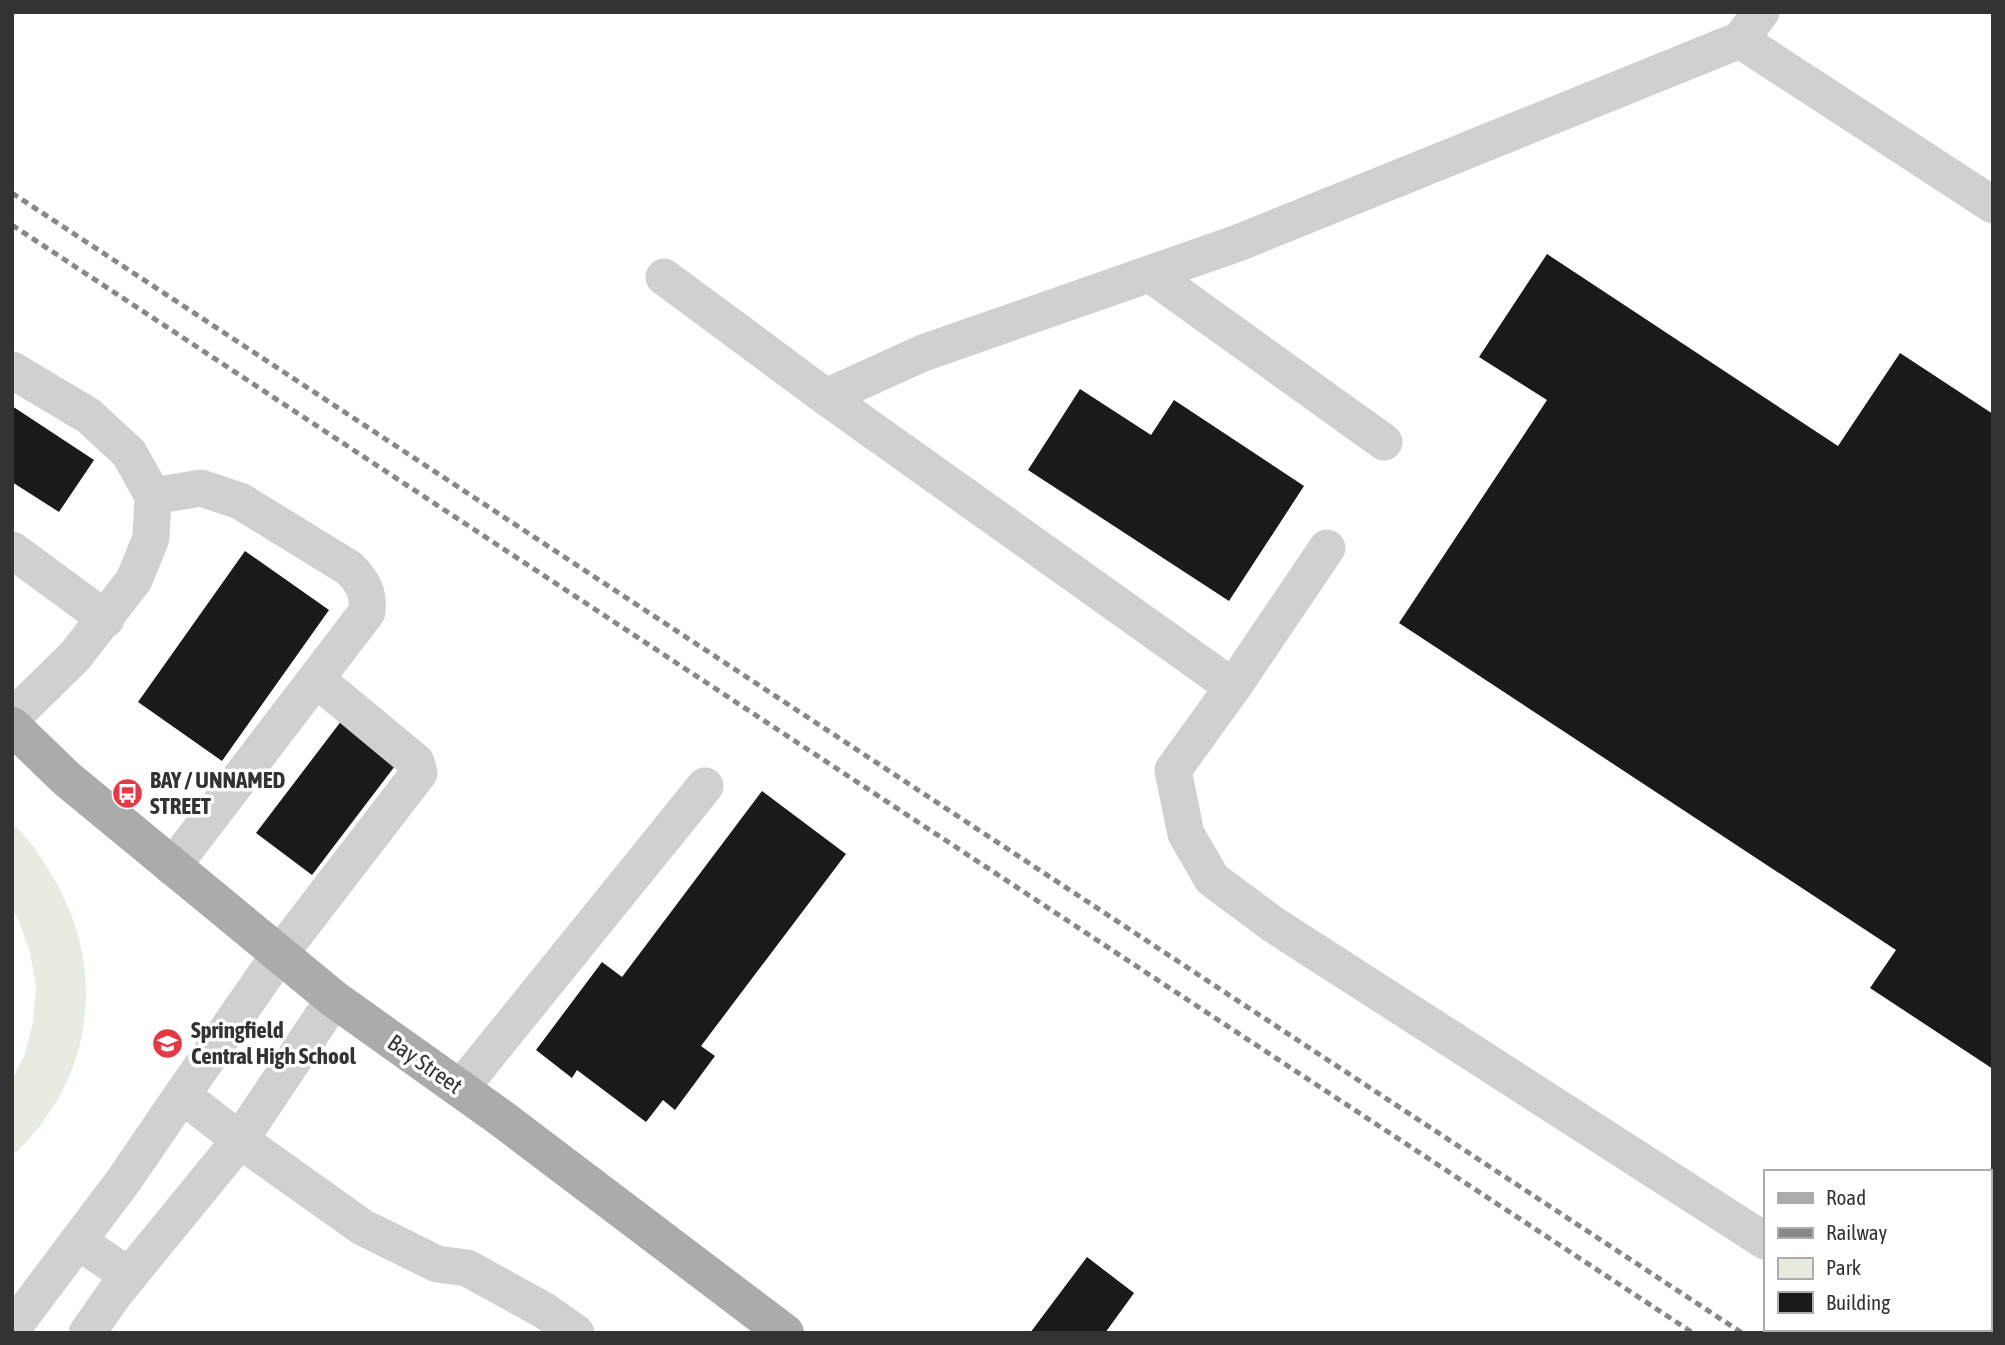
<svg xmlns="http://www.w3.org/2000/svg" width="2005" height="1345" viewBox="0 0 2005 1345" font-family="'Asap Condensed',sans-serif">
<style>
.green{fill:#e6ecdf}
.building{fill:#1a1a1a}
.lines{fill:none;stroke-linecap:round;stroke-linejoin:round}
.minor{stroke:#d0d0d0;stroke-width:37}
.major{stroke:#ababab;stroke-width:38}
.rail{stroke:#888;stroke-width:5;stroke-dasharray:7 5;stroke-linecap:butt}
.labels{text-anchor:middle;stroke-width:7;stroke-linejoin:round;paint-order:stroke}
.poi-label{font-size:23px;font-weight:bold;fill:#333;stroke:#fff;text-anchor:start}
.street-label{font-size:23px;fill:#333;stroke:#fff}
</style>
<rect width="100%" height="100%" fill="#fff"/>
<path class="green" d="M12,824C30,838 43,860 54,879C109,973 92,1083 12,1156V1080L25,1054L33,1022L36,987L30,953L19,921L12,909Z"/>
<g class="building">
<polygon points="1547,254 1838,446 1900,353 1993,414 1993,1069 1870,988 1896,950 1399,623 1547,400 1479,357"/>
<polygon points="1080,389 1151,435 1174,400 1304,486 1229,601 1028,470"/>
<polygon points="12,406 94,460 59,512 12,482"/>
<polygon points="245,551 329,610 222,761 138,702"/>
<polygon points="342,720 398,762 312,875 256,833"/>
<polygon points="762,791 846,854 701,1046 715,1056 675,1110 663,1100 646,1122 577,1070 572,1078 536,1050 602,962 622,977"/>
<polygon points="1087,1257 1134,1293 1105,1333 1030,1333"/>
</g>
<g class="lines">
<g class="minor">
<polyline points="1740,40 1993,205"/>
<polyline points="1150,274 1384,442"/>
<polyline points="664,277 826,397 1233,687 1327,548"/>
<polyline points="12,370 89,416 129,453 153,496 151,538 134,580 75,656 12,718"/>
<polyline points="826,397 923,353 1238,243 1740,40 1761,12"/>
<path d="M153,496L201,488L240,501L349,568C363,582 369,592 367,612L172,867"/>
<polyline points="12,550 106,619"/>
<polyline points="1233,687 1173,770 1186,834 1212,879 1274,925 1765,1241"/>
<polyline points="460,1089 705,786"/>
<polyline points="182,1095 279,955 419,773 416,762 316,679"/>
<polyline points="78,1241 129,1276"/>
<polyline points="12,1329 124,1180 182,1095 240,1140 362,1227 437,1264 467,1268 545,1311 576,1333"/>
<polyline points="1903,1329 1908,1333"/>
<polyline points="87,1333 115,1293 240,1140 334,999"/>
</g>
<polyline class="major" points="12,726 67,779 334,999 501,1118 785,1333"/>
<g class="rail">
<polyline points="12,193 1742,1333"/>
<polyline points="12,225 1693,1333"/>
</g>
</g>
<defs>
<symbol id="bus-disc" viewBox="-11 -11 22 22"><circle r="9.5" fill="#e63946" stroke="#fff"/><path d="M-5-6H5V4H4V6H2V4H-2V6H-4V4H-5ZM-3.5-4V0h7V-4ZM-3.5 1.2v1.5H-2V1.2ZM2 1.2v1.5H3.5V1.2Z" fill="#fff"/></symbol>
<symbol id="school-disc" viewBox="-11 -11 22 22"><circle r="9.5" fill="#e63946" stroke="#fff"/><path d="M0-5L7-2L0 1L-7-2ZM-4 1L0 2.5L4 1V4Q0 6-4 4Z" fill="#fff"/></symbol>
</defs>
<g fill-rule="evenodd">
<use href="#bus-disc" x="110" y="776" width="35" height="35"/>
<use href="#school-disc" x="150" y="1026" width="35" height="35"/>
</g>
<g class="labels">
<g class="poi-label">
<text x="150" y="788">BAY / UNNAMED<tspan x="150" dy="26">STREET</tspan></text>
<text x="191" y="1038">Springfield<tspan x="191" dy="26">Central High School</tspan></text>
</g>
<g class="street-label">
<text transform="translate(425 1064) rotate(35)" y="8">Bay Street</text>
</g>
</g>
<rect width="2005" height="1345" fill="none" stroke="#333333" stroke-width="28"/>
<rect x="1764" y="1170" width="228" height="161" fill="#ffffff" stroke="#adadad" stroke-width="2"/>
<rect x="1778" y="1193" width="35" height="10" fill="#ababab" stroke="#adadad" stroke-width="2"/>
<text x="1826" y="1205" font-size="21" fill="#333333">Road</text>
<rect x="1778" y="1228" width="35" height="10" fill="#888888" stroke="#adadad" stroke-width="2"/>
<text x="1826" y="1240" font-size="21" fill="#333333">Railway</text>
<rect x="1778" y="1258" width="35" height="21" fill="#e6ecdf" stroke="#adadad" stroke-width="2"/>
<text x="1826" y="1275" font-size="21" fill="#333333">Park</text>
<rect x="1778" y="1292" width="35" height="21" fill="#1a1a1a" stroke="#adadad" stroke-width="2"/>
<text x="1826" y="1310" font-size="21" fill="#333333">Building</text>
</svg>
